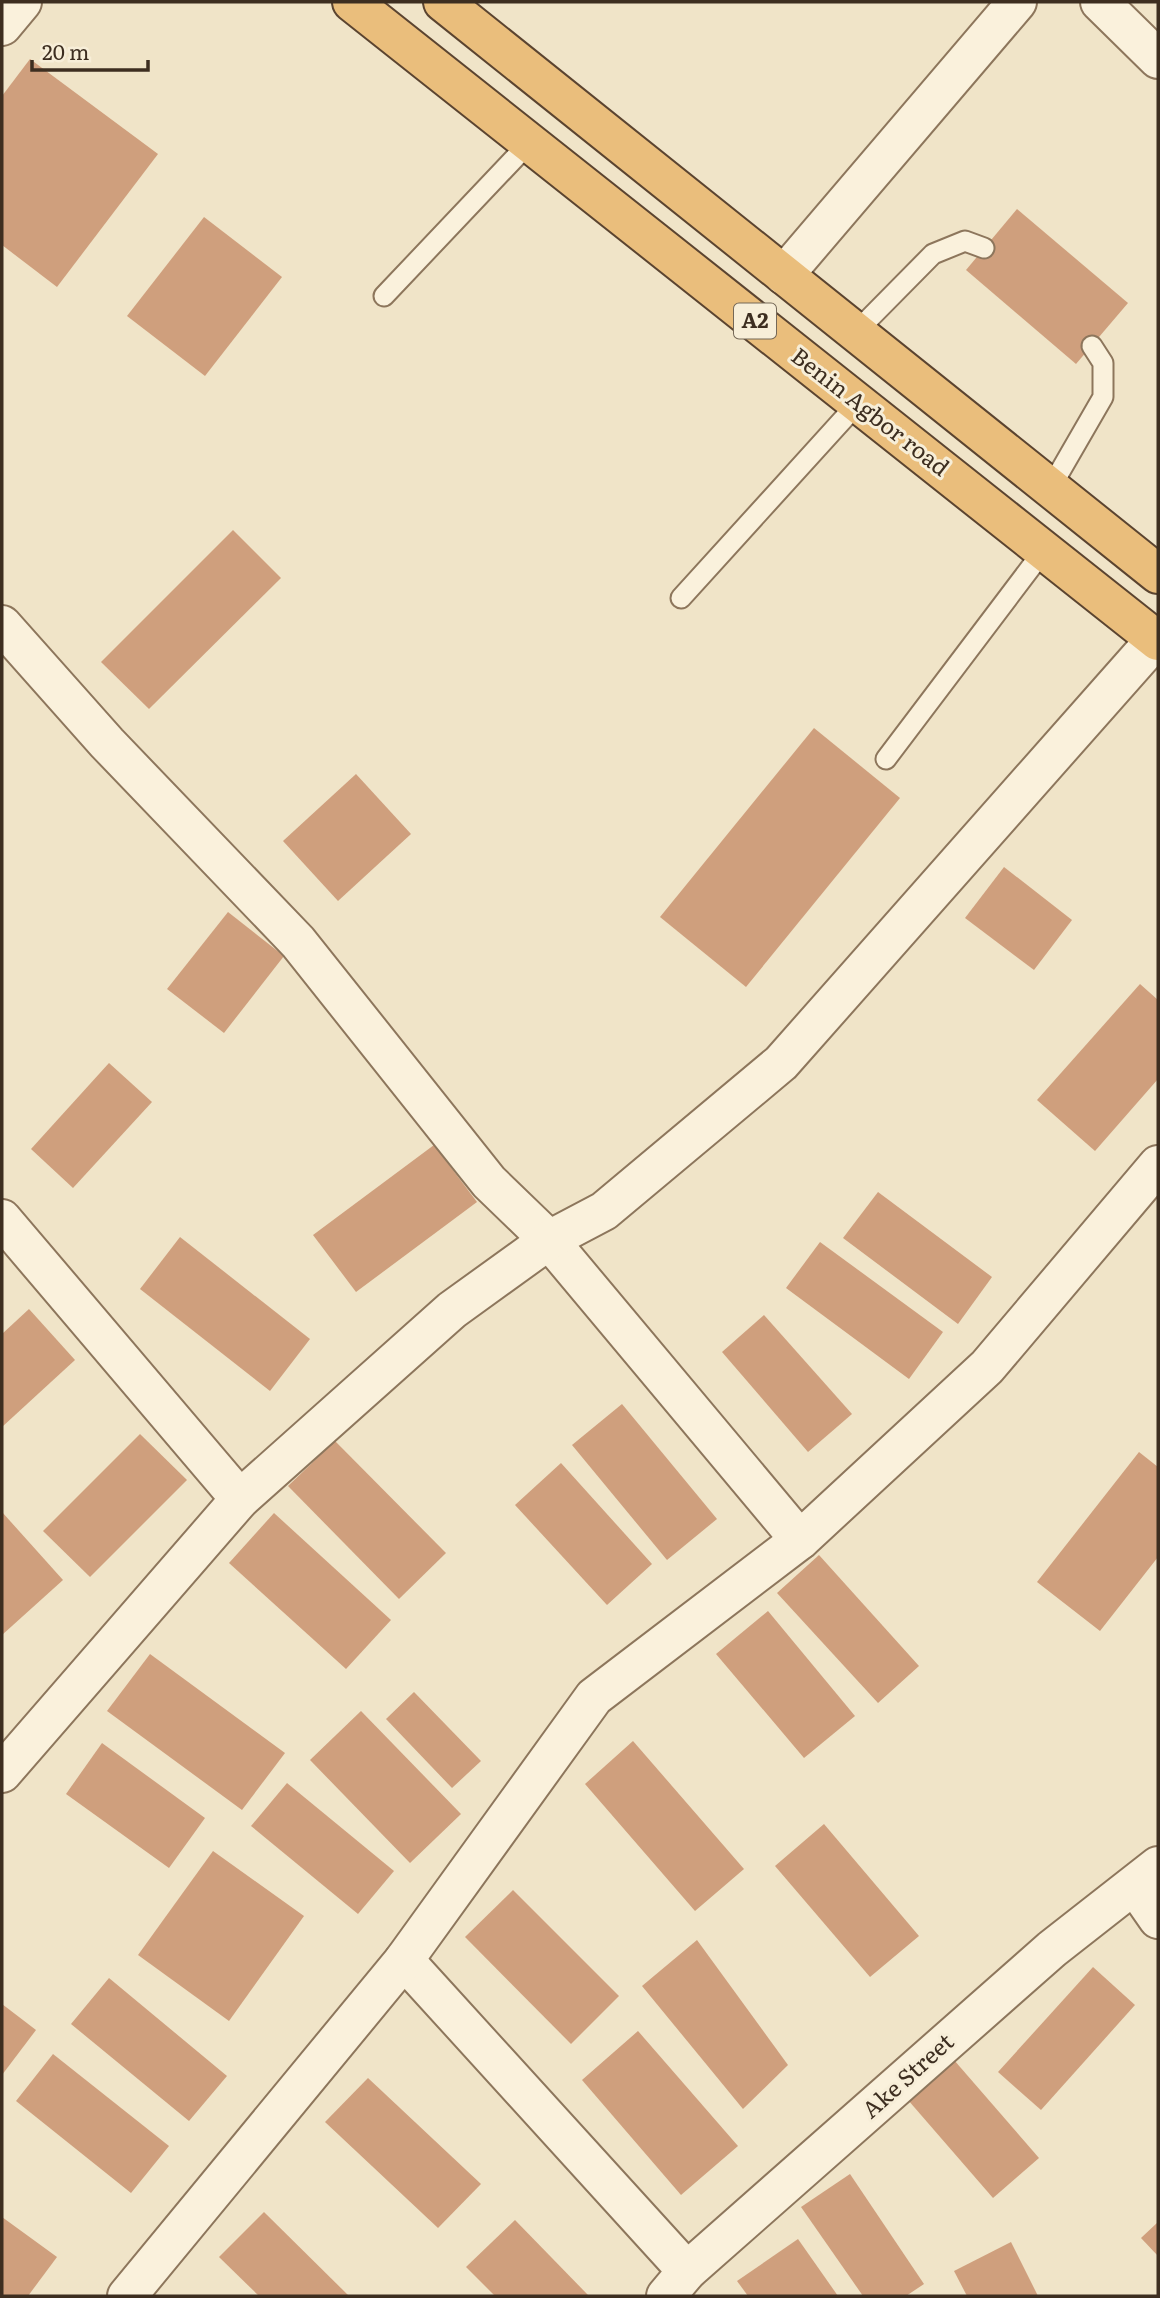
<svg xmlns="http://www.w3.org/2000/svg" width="1160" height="2298" viewBox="0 0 1160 2298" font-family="Literata,serif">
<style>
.building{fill:#cf9f7d}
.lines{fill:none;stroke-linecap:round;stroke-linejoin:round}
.service-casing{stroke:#8d765c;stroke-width:23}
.minor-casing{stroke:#8d765c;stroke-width:42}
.trunk-casing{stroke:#5b4430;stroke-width:42}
.service{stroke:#faf1dc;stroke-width:19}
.minor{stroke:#faf1dc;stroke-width:38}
.trunk{stroke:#eabe7c;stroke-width:38}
.labels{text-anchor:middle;stroke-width:6;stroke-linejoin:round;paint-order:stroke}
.shield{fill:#f7eed8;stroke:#756857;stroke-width:2}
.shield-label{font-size:21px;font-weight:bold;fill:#3d2e20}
.street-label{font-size:23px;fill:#3d2e20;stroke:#f7eed8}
</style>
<rect width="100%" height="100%" fill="#f0e4c8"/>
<g class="building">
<polygon points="30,59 158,154 57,287 2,245 2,96"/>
<polygon points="1017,209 1128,303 1076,364 966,270"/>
<polygon points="204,217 282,277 205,376 127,316"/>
<polygon points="233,530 281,578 149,709 101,662"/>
<polygon points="814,728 900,798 746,987 660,917"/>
<polygon points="356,774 411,834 338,901 283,841"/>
<polygon points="1004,867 1072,920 1034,970 965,918"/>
<polygon points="228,912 284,956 224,1033 167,989"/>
<polygon points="1140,984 1158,1000 1158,1079 1095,1151 1037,1100"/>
<polygon points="109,1063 152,1102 73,1188 31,1149"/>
<polygon points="434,1145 477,1202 356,1292 313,1235"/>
<polygon points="878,1192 992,1277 958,1324 843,1238"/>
<polygon points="180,1237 310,1339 270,1391 140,1289"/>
<polygon points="820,1242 943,1332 909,1379 786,1288"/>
<polygon points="29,1309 75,1360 2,1427 2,1334"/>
<polygon points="764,1315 852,1414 808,1452 722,1352"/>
<polygon points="622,1404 717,1519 667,1560 572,1445"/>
<polygon points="140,1434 187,1480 90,1577 43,1531"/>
<polygon points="335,1441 446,1553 399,1599 288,1486"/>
<polygon points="1139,1452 1158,1467 1158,1557 1100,1631 1037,1582"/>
<polygon points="561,1463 652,1564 607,1605 515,1505"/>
<polygon points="2,1512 63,1580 2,1635"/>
<polygon points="274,1513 391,1620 346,1669 229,1563"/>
<polygon points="819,1555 919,1666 878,1703 777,1593"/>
<polygon points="768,1611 855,1716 804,1758 716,1654"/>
<polygon points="150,1654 285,1753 242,1810 107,1711"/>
<polygon points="414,1692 481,1761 452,1788 386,1719"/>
<polygon points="361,1711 461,1814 410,1863 310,1760"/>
<polygon points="633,1741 744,1869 695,1911 585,1784"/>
<polygon points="102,1743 205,1818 169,1868 66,1794"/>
<polygon points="287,1783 394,1871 358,1914 251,1826"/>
<polygon points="824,1824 919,1936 870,1977 775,1866"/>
<polygon points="213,1851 304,1916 229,2021 138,1955"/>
<polygon points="513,1890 619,1996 571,2044 465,1937"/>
<polygon points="697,1940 788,2065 743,2109 642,1986"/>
<polygon points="1093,1967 1135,2005 1041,2110 998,2072"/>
<polygon points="109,1978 227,2076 189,2121 71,2024"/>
<polygon points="2,2004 36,2030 2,2075"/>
<polygon points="638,2031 738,2146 681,2195 582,2080"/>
<polygon points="53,2054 169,2146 131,2193 16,2101"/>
<polygon points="954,2060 1039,2158 993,2198 908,2100"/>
<polygon points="368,2078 481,2184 438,2228 325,2122"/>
<polygon points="850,2174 924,2284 906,2296 863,2296 801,2207"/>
<polygon points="264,2212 349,2296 259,2296 219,2257"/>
<polygon points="2,2217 57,2257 28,2296 2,2296"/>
<polygon points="515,2220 588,2295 586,2296 495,2296 466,2267"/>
<polygon points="1158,2222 1158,2256 1141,2238"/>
<polygon points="798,2239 838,2296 748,2296 737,2281"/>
<polygon points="1011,2242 1038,2296 967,2296 954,2271"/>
</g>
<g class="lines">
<defs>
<g id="service">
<polyline points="384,296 529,143"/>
<polyline points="856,332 933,254 965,241 984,248"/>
<polyline points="1051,487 1103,397 1103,363 1092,346"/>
<polyline points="681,598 858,403"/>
<polyline points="886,759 1044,550"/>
</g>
<g id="minor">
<polyline points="1100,2 1158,59"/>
<polyline points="2,26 22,2"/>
<polyline points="784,275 1017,2"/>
<polyline points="2,625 107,743 298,942 489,1182 549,1240 800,1540"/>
<polyline points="2,1219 240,1499"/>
<polyline points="2,1773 240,1499 452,1310 549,1240 604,1211 781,1063 1156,639"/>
<polyline points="1135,1886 1158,1919"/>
<polyline points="404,1960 687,2271"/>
<polyline points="127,2296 404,1960 594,1697 800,1540 987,1367 1158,1165"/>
<polyline points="666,2296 687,2271 1052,1949 1158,1866"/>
</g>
<g id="trunk">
<polyline points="352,2 1158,641"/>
<polyline points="443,2 1158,574"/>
</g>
</defs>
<use href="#service" class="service-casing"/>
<use href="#minor" class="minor-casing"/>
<use href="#trunk" class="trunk-casing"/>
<use href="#service" class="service"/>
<use href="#minor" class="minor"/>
<use href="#trunk" class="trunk"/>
</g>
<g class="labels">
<rect class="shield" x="734" y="303.5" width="42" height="35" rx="5"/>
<g class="shield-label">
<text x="755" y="328">A2</text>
</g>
<g class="street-label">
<text transform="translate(870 412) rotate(38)" y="8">Benin Agbor road</text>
<text transform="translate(908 2076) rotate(-42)" y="8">Ake Street</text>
</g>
</g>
<rect width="1160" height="2298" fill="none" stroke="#3d2e20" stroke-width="7"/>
<path d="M32 60v10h116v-10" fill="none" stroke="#3d2e20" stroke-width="3.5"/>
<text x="42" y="60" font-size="21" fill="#3d2e20" stroke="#f7eed8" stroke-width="5" paint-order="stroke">20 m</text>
</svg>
